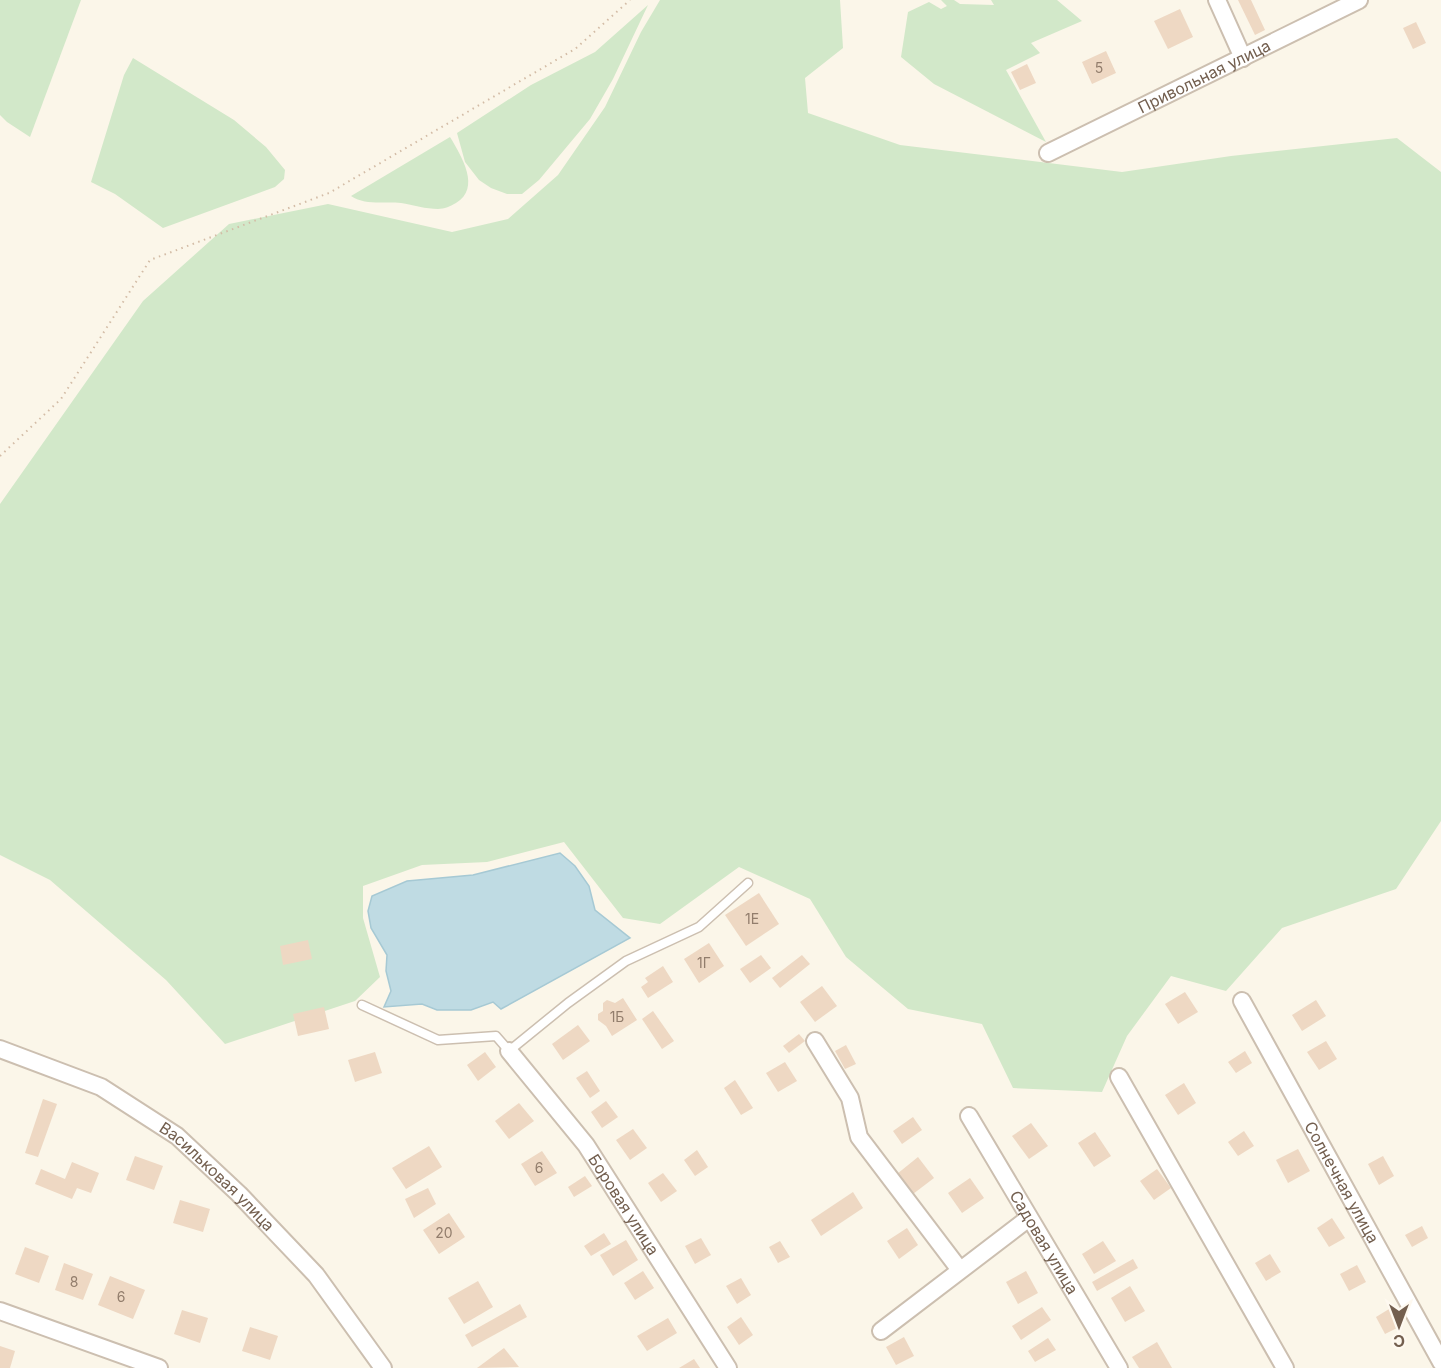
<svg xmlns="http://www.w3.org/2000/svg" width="1441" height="1368" viewBox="0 0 1441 1368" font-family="Inter,sans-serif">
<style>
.green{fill:#d2e8c9}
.water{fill:#bfdbe3;stroke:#a6c9d4;stroke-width:1.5}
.building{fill:#eed8c3}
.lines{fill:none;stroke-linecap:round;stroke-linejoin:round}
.service-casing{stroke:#ccbfb0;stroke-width:11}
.minor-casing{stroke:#ccbfb0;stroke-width:20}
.path{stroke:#d3bca6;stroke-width:2;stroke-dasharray:1.5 4.5;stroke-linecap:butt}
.service{stroke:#fff;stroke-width:8}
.minor{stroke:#fff;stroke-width:16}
.labels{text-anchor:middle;stroke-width:4.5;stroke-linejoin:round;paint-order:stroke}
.number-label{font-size:14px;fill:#927d6c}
.street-label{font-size:16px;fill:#735f4f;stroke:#fef9f0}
</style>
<rect width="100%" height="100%" fill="#fbf6e9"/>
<g class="green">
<polygon points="0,0 81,0 30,137 7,122 0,115"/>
<polygon points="660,0 840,0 843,48 805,78 808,113 900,145 1122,172 1231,156 1397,138 1441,172 1441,821 1396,889 1282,928 1226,991 1171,976 1127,1036 1102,1092 1013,1088 982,1024 908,1009 846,957 810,899 739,867 660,924 623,918 564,842 487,862 422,865 363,886 363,918 380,977 355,1001 225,1044 166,980 50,880 0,855 0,504 143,301 229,224 328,204 452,232 508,219 558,175 605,107 641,32"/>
<polygon points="941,0 954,0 960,4 994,5 991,0 1057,0 1082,21 1031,43 1040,53 1006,70 1046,142 934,84 901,57 908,12 929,2 941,9 947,6"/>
<polygon points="648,5 613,79 590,119 539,180 522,194 507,194 491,188 479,180 465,162 457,133 531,85 595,52"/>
<polygon points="133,58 234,120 266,147 285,170 284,179 275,187 163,228 115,194 91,182 124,75"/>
<path d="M450,137C462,157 481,188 456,203C451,206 444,209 438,209C426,209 413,205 401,203C384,201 366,206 351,196Z"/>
</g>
<polygon class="water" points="560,853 575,866 589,886 595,910 630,938 501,1009 493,1002 471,1010 437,1010 422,1004 384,1007 391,991 386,971 387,955 371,928 368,911 372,896 407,881 473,875"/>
<g class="building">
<polygon points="1238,0 1251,0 1265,30 1255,35"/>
<polygon points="1180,9 1193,37 1168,49 1154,21"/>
<polygon points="1416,22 1426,43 1413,49 1403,28"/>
<polygon points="1106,51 1116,73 1092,84 1082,62"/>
<polygon points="1027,64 1036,83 1020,90 1011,72"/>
<polygon points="759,893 779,924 746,946 725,915"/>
<polygon points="308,940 312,959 283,965 280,946"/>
<polygon points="709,943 724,966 699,983 684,959"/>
<polygon points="761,955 771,968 750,983 740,969"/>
<polygon points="802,955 810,964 780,988 772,978"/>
<polygon points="663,966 673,982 648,998 641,987 648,982 645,978"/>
<polygon points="822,986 837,1006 815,1022 800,1002"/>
<polygon points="1185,992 1198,1012 1178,1024 1165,1004"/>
<polygon points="623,998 637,1020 612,1036 606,1026 598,1020 598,1014 603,1011 603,1003 607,1000 615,1003"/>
<polygon points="1316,1000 1326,1016 1302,1031 1292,1015"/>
<polygon points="324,1007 329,1029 298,1036 293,1014"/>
<polygon points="653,1011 674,1041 662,1049 642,1019"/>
<polygon points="578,1025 590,1041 563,1060 552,1044"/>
<polygon points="799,1034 805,1041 789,1053 783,1046"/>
<polygon points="1326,1041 1337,1059 1319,1070 1307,1052"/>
<polygon points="846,1045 856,1064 845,1069 835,1051"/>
<polygon points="1245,1051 1252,1063 1236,1073 1228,1062"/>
<polygon points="375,1052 382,1073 355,1082 348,1060"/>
<polygon points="485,1052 496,1067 478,1081 467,1065"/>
<polygon points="785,1062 797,1081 778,1092 766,1073"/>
<polygon points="587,1071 600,1091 590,1098 576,1078"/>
<polygon points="735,1080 753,1108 741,1115 724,1088"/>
<polygon points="1184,1083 1196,1103 1178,1115 1165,1095"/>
<polygon points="43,1099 57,1104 38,1157 25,1153"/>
<polygon points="606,1101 618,1117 602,1128 591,1112"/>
<polygon points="519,1103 534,1121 509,1139 495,1121"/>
<polygon points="913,1117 922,1130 902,1144 893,1131"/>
<polygon points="1031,1123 1048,1146 1029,1159 1012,1136"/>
<polygon points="633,1129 647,1148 630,1160 616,1140"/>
<polygon points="1244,1131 1254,1146 1238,1156 1228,1142"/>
<polygon points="1095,1132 1111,1156 1094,1167 1078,1143"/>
<polygon points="429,1146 442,1167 406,1189 392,1168"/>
<polygon points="1298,1149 1310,1171 1288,1183 1276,1160"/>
<polygon points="697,1150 708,1167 695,1176 684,1160"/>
<polygon points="542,1151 557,1173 535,1186 521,1164"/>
<polygon points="135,1156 163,1166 154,1190 126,1180"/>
<polygon points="1383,1156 1394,1176 1379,1185 1368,1164"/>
<polygon points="918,1157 934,1178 913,1194 897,1174"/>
<polygon points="72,1162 99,1173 91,1193 77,1188 72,1199 35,1184 41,1169 65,1179"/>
<polygon points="1157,1169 1171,1188 1154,1200 1140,1181"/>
<polygon points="663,1173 677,1191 661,1202 648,1183"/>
<polygon points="585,1176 592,1186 574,1197 568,1187"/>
<polygon points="970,1178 984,1198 962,1213 948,1193"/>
<polygon points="428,1188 436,1204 414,1218 405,1199"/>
<polygon points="853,1192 863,1208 821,1236 811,1220"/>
<polygon points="180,1200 210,1209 203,1232 173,1223"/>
<polygon points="449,1213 465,1237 439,1254 423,1230"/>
<polygon points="1332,1218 1345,1238 1329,1247 1317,1228"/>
<polygon points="1422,1226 1428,1238 1412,1247 1405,1235"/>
<polygon points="907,1228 918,1245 899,1259 887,1241"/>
<polygon points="604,1233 611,1244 591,1256 584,1246"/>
<polygon points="701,1238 711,1255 695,1264 685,1246"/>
<polygon points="626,1240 638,1260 613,1276 600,1255"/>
<polygon points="780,1241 790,1257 778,1263 769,1247"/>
<polygon points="1103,1241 1116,1261 1094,1274 1082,1254"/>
<polygon points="25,1247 49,1256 39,1283 15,1274"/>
<polygon points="1270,1254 1281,1272 1266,1281 1255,1263"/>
<polygon points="1133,1259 1138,1268 1097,1291 1092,1282"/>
<polygon points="64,1263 93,1274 83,1300 55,1290"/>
<polygon points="1357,1265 1366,1282 1349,1291 1340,1274"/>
<polygon points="643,1271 654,1288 635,1300 624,1283"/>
<polygon points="1026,1271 1038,1293 1018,1304 1006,1282"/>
<polygon points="110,1276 145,1290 133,1319 98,1305"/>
<polygon points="741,1278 751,1295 737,1304 726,1286"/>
<polygon points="478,1281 493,1307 464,1324 448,1298"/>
<polygon points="1130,1286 1145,1311 1125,1322 1111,1298"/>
<polygon points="520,1304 527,1317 472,1347 465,1335"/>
<polygon points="1042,1307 1051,1320 1021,1340 1012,1326"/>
<polygon points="1389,1309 1399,1327 1385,1334 1376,1317"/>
<polygon points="182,1310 208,1318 200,1343 174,1334"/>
<polygon points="741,1317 753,1335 739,1345 727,1327"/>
<polygon points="668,1318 677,1333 647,1351 637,1336"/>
<polygon points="250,1327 278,1336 270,1360 242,1351"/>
<polygon points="904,1337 914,1356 896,1365 886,1347"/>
<polygon points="1048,1338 1056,1350 1035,1362 1028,1351"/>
<polygon points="1157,1342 1172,1368 1139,1368 1132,1357"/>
<polygon points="0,1346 15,1351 10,1368 0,1368"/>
<polygon points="504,1348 519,1367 477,1368"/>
<polygon points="694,1359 700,1368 679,1368"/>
</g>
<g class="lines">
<defs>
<polyline id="service" points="362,1005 438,1040 496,1036 509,1051 568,1003 626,961 699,927 748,883"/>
<g id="minor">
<polyline points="1217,0 1243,58"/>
<path id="s1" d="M1048,153L1359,0"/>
<path id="s2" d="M1242,1001L1441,1362"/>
<polyline points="815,1041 850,1098 859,1137 960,1270"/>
<path id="s3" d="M0,1049L101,1087L177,1136L239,1194L316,1275L383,1368"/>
<path id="s4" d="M509,1051L586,1145L728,1368"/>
<polyline points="1119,1077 1285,1368"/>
<path id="s5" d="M969,1116L1119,1368"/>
<polyline points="0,1311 159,1368"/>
<polyline points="881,1331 1029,1218"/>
</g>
</defs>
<use href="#service" class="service-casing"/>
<use href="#minor" class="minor-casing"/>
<polyline class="path" points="0,456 61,399 150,260 329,193 575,49 630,0"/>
<use href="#service" class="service"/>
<use href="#minor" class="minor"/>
</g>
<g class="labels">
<g class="number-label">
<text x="1099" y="73">5</text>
<text x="752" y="924">1Е</text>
<text x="704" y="968">1Г</text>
<text x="617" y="1022">1Б</text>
<text x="539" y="1173">6</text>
<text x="444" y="1238">20</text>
<text x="74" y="1287">8</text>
<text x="121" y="1302">6</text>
</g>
<g class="street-label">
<text dy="6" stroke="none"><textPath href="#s1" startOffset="174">Привольная улица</textPath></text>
<text dy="6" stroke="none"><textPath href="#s3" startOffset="255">Васильковая улица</textPath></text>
<text dy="6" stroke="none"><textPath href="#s2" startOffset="207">Солнечная улица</textPath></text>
<text dy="6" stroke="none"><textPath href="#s4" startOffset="192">Боровая улица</textPath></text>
<text dy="6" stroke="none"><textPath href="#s5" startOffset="147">Садовая улица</textPath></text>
</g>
</g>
<g transform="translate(1399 1326) rotate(180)" stroke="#fef9f0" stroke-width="4.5" paint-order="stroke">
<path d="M0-4.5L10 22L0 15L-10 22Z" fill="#735f4f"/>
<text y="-9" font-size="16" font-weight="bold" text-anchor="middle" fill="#735f4f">С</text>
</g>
</svg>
